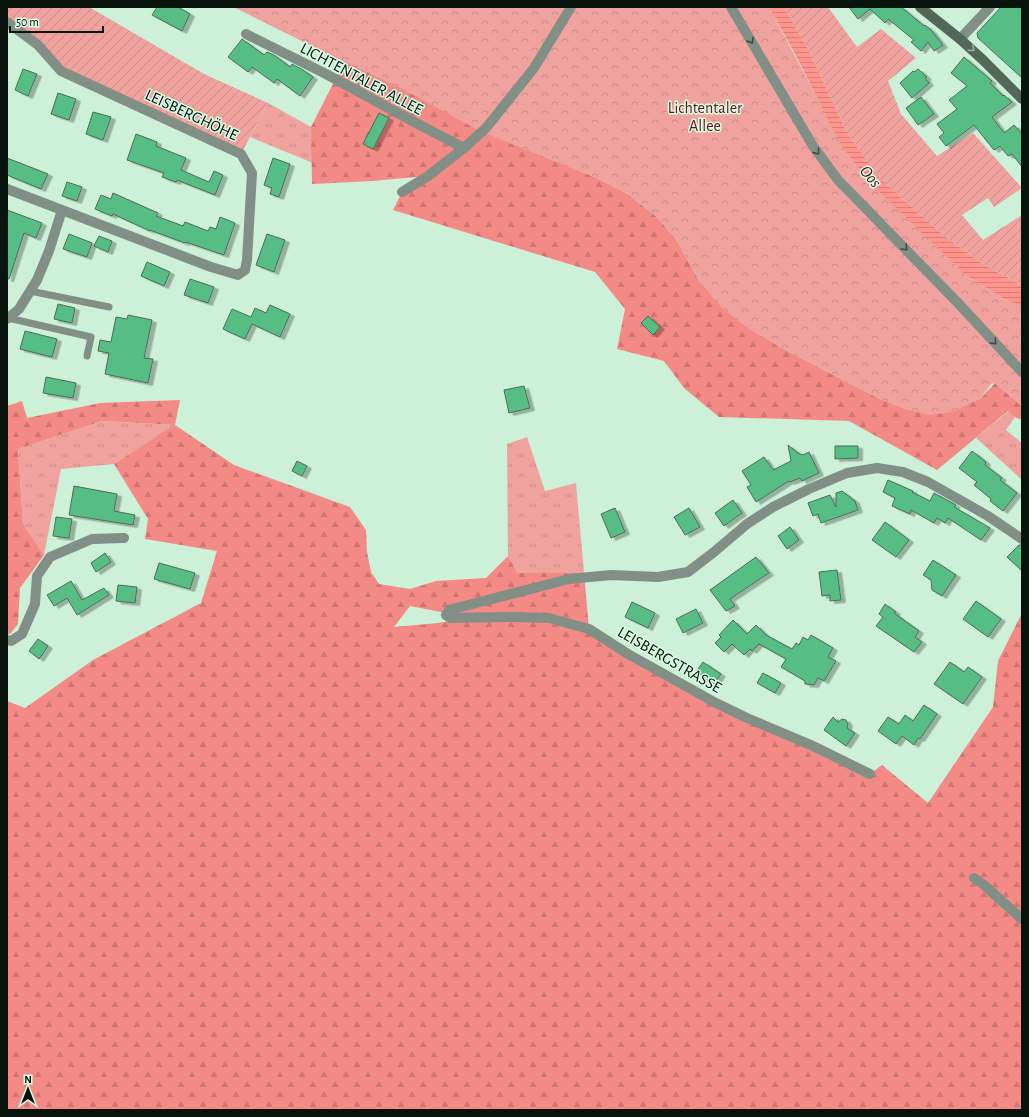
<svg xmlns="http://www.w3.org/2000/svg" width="1029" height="1117" viewBox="0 0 1029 1117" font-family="'Alegreya Sans',sans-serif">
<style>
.grass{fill:url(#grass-tufts)}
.forest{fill:url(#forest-firs);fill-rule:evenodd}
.park{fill:url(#park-crowns)}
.garden{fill:url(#garden-furrows)}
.water{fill:url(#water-rules)}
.building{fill:#56be84;stroke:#4d6c58;filter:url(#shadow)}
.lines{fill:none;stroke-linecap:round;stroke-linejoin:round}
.service{stroke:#818f86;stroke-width:7}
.minor{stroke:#818f86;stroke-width:10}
.secondary{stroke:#526759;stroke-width:10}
.oneway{stroke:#3e4b42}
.oneway2{stroke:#96b2a0}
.labels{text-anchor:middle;stroke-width:3;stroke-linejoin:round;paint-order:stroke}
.street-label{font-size:16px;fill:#07130b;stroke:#d9fde6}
.park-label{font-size:16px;fill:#6f1117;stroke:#d9fde6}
.water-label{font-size:17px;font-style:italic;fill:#531114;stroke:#d9fde6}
</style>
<defs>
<pattern id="grass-tufts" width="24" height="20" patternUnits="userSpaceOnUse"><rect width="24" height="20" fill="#f0a39e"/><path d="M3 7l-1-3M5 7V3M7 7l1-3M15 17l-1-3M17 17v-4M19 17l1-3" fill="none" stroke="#cc8b87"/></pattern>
<pattern id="forest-firs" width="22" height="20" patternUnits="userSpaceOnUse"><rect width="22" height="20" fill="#f48a85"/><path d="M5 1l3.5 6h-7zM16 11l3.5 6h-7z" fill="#d07672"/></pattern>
<pattern id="park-crowns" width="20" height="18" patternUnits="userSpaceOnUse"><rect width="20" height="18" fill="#f0a39e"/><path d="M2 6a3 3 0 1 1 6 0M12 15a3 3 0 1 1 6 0" fill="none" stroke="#cc8b87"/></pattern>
<pattern id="garden-furrows" width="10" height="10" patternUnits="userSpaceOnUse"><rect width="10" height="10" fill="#f0a39e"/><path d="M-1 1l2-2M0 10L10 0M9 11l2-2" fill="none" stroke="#cc8b87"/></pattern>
<pattern id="water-rules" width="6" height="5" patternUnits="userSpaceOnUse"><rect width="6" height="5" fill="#ff948e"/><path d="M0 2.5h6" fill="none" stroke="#d97f79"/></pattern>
<filter id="shadow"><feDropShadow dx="4.5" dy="2.5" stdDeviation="0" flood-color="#0004"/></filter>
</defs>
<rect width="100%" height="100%" fill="#ccf0d8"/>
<g class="grass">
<polygon points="268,103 311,127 313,163 250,137"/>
<polygon points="1009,411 1015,417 1006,430 1022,443 1022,480 976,438"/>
<polygon points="102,421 175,425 114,464 61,469 44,555 23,524 18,449"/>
<polygon points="527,437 545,491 576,483 584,573 516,573 508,556 507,444"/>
</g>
<g class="forest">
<polygon points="234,7 280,7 499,138 597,178 628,194 657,217 676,239 700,282 778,346 880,399 909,410 980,399 995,383 1022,406 1022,420 1015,417 1008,411 937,470 849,421 719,417 684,388 664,361 617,349 625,309 595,272 393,210 402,192 427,176 373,181 312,184 311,127 344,62"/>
<path d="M180,400L175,425L234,465L350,507L366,530L367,552L371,572L379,584L410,589L436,581L486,578L508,556L517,573H584L589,629L716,703L870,774L882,765L928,803L993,707L998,661L1022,613V1110H7V701L25,708L93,660L201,603L217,551L145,539L148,519L114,464L174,425L102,421L18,449L23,524L44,555L20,588L18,624L10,634H7V406L22,401L27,418L100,403ZM410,606L472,618L438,623L394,627Z"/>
</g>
<polygon class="park" points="234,7 769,7 821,105 967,276 1004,299 1022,307 1022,406 995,383 991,384 980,399 952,412 930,415 909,410 880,399 778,346 749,329 723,309 700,282 676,239 657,217 628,194 597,178 482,132 408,92"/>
<g class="garden">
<polygon points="7,7 89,7 204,74 268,103 241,154 61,71 7,22"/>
<polygon points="784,7 828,7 857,47 881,29 916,58 888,81 901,114 937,156 973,133 1022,188 994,207 988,198 962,215 983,240 1022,215 1022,286 981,263 942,234 878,177 846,131 808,49"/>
</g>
<polygon class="water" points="769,7 784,7 808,49 846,131 878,177 942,234 981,263 1022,286 1022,307 1004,299 967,276 871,184 841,145 795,54"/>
<g class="building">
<polygon points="157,7 178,7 190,14 182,31 152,15"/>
<polygon points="849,7 901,7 924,26 925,25 931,30 943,45 934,51 928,42 921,51 911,42 914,40 888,19 885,23 870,9 858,19"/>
<polygon points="1001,7 1022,7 1022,78 978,38 977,33"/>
<polygon points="242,39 264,55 267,52 274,55 290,67 292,64 303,70 313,77 300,96 277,79 274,83 252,67 248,72 228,57"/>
<polygon points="964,57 992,81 990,83 1003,96 1004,95 1012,102 992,117 1004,133 1014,125 1022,134 1022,167 1012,154 1008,156 1000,146 994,150 974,125 946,146 939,137 944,133 937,124 957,109 949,100 967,86 951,73"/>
<polygon points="23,69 37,74 28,96 15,90"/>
<polygon points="918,69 927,77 925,78 929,83 912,98 900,83 913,71 914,72"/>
<polygon points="58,93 76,99 69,120 51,114"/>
<polygon points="921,97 934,114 918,125 906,108"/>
<polygon points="93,112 111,117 103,140 86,134"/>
<polygon points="379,113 389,118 373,149 363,144"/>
<polygon points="136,134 157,142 156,146 186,158 181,170 209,182 214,171 223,175 215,195 177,180 176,182 162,177 164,173 127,160"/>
<polygon points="7,158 48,174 41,189 7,175"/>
<polygon points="273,158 290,164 279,197 270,194 272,188 264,185"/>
<polygon points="67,182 82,187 77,201 62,196"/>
<polygon points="113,193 158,213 156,216 183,226 185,222 208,231 210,227 216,229 220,217 235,223 224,255 186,242 185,243 150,230 150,231 113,214 112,216 95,209 101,195 111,199"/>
<polygon points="7,210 42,223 36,238 24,233 9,279 7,279"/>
<polygon points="69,234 92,243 87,257 63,249"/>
<polygon points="267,234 285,240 274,272 256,265"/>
<polygon points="99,236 112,241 108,252 94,246"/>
<polygon points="147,262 170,272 164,286 141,276"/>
<polygon points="190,279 214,287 208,303 184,295"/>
<polygon points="58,304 75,308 72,323 54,319"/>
<polygon points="270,305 290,314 280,337 252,324 245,339 223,329 232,309 251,317 255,308 266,313"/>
<polygon points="128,315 152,320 144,358 153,359 148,383 105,374 109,353 98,351 100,340 111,342 116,317 127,319"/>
<polygon points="648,316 660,327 653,335 641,323"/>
<polygon points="25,331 57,339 52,357 20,349"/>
<polygon points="46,377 76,383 73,398 43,393"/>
<polygon points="524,386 530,408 509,413 504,390"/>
<polygon points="788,445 798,453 803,455 809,452 819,473 802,481 800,478 790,482 789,481 756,502 747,487 751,485 742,471 764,457 773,470 791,461"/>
<polygon points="835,446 858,446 858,458 835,459"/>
<polygon points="972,451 986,462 985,465 1002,478 1000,480 1017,493 1003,511 990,501 991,499 974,485 977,482 959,468"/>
<polygon points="297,461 307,466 302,476 292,471"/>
<polygon points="888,480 913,491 912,492 930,501 934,493 956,505 954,507 990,528 981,540 948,518 945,523 937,518 934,523 911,510 910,514 892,506 895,498 883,492"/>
<polygon points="74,486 117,494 114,511 135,515 133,525 69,515"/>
<polygon points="842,491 855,501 858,510 821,523 818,514 813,516 808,503 830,495 836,507 836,493"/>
<polygon points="733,500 742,513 724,526 715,513"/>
<polygon points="615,508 625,532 611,538 601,514"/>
<polygon points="689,508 700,527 685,535 674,517"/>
<polygon points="56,517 72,519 69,538 53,536"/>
<polygon points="885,522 909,540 896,557 872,540"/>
<polygon points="790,527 799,540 787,549 778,536"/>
<polygon points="1019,545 1022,545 1022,571 1007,557"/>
<polygon points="105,553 111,562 96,572 91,563"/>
<polygon points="756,557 769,573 730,599 735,606 726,611 710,590"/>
<polygon points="933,560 956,575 942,596 932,590 931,580 923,575"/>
<polygon points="159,563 195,573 190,589 154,579"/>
<polygon points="837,570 841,600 830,601 830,595 822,596 819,572"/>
<polygon points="71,581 82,600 104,588 109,595 77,615 67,598 54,606 47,595"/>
<polygon points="118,585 137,587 135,603 116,601"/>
<polygon points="976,601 1001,619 988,637 963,619"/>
<polygon points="632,602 655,613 648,628 625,617"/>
<polygon points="885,604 896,612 894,613 919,631 915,637 922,642 914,652 876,626 883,617 879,614"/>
<polygon points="696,609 703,623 683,633 676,619"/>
<polygon points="733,620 747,634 756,625 766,635 792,649 796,643 799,645 803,637 808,640 811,635 833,648 828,657 836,661 824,681 818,678 814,685 805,684 805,681 781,667 786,659 759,644 752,651 750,649 744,655 732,644 724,652 715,643 721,637 719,635"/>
<polygon points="38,639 48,646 39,659 29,651"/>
<polygon points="703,662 721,674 714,684 696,672"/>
<polygon points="950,662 964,672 968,667 982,677 963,704 934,684"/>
<polygon points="763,673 781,683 775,693 757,683"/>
<polygon points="924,705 937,714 920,739 918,738 914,745 902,736 896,744 878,731 888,717 899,724 905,715 913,721"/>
<polygon points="833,717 838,722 842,719 846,720 848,724 847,728 855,733 846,746 824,730"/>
</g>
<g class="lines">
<g class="service">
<polyline points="30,291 109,307"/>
<polyline points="8,318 91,337 87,356"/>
</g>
<g class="minor">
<polyline points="731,7 813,146 838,180 958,303 1022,372"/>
<polyline points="7,22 38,45 61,71 241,154 252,173 247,260 245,270 238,275 211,267 7,189"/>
<polyline points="246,34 326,74 416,123 464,148"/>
<polyline points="960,39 990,7"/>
<polyline points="402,192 428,176 464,148 486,128 534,68 571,7"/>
<polyline points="7,319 19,309 37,280 49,251 62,210"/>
<polyline points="7,640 11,641 22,634 35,604 37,576 50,557 92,539 124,538"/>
<polyline points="870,774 811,745 747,718 716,703 628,654 589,629 549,618 513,617 450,618 446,615 449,610 569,579 611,575 658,577 688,572 714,552 747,524 773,507 809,489 847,473 877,468 903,472 928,482 988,516 1022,539"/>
<polyline points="974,878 984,885 1022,919"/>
</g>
<polyline class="secondary" points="920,7 960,39 983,60 1022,99"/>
</g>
<defs><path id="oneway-chevron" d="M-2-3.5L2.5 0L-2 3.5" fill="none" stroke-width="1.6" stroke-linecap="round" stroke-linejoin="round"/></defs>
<g class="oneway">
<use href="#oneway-chevron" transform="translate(751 41) rotate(59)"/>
<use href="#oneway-chevron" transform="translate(817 152) rotate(53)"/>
<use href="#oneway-chevron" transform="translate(905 248) rotate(46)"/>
<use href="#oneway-chevron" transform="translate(994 342) rotate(47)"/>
</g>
<use class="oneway2" href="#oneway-chevron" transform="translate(972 49) rotate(42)"/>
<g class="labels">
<g class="street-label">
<text transform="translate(362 78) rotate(28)" y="6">LICHTENTALER ALLEE</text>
<text transform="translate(192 114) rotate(25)" y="6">LEISBERGHÖHE</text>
<text transform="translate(670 659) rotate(30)" y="6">LEISBERGSTRASSE</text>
</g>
<g class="park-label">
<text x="705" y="113">Lichtentaler<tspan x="705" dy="18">Allee</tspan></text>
</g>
<g class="water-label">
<text transform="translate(871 176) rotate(50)" y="6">Oos</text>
</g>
</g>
<rect width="1029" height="1117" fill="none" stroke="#07130b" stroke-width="16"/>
<g transform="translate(28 1089)" stroke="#d9fde6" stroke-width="3" paint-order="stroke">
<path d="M0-3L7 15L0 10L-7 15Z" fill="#07130b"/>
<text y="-6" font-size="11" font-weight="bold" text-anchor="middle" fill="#07130b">N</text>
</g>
<path d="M10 26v6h93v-6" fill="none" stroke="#07130b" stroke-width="2"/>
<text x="16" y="26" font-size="12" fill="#07130b" stroke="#d9fde6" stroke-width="3" paint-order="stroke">50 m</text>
</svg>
